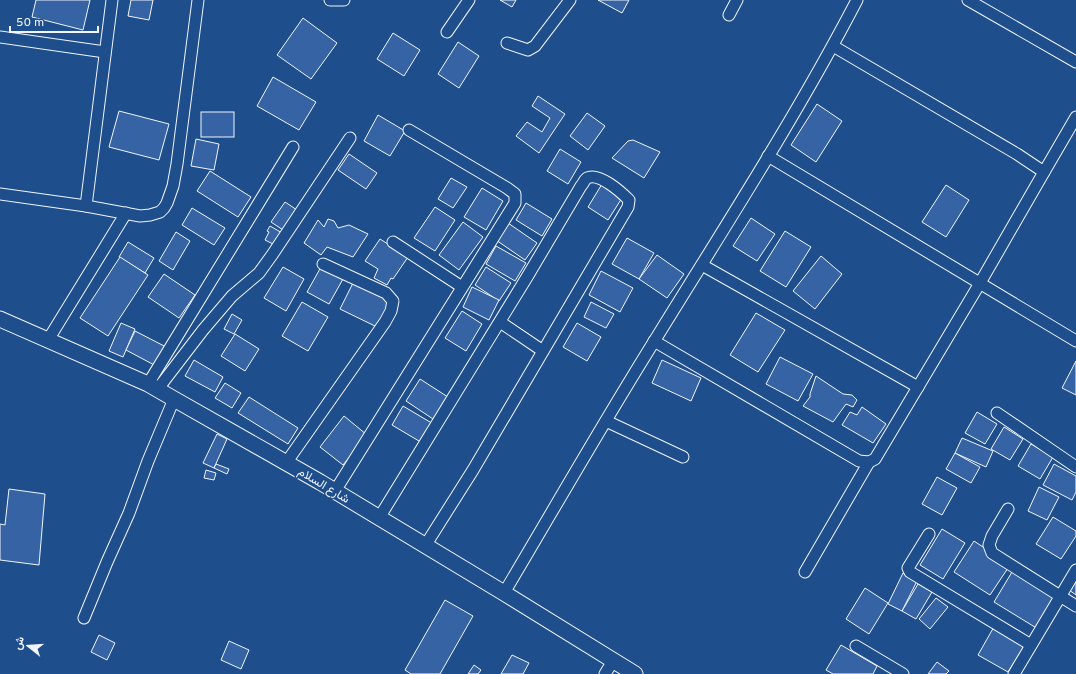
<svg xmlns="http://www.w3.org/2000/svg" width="1076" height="674" viewBox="0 0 1076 674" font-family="Overpass,Vazirmatn,sans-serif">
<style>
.building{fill:#3563a3;stroke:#f2f6ff}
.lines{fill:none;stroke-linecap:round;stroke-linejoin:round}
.minor-casing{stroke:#f2f6ff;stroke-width:13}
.secondary-casing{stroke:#f2f6ff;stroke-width:17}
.minor{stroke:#1f4e8c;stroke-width:11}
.secondary{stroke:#1f4e8c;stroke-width:15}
.labels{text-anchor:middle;stroke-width:3;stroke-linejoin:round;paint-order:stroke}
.street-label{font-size:12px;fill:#f2f6ff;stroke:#1f4e8c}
</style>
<rect width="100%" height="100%" fill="#1f4e8c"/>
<g class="building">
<polygon points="36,0 90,0 83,30 32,17"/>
<polygon points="131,0 153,0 149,20 128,16"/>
<polygon points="500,0 516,0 512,7"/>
<polygon points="598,0 629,0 622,13"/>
<polygon points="303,18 337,43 311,79 277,55"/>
<polygon points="393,33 420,50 404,76 377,59"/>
<polygon points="458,42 479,56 459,88 438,74"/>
<polygon points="273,77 316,102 299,130 257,106"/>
<polygon points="538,96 565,114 539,153 516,136 527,122 542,132 550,118 532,106"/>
<polygon points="817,104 842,121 816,162 791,145"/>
<polygon points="119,111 169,124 159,160 109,147"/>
<rect x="201" y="112" width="33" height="25"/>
<polygon points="587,113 605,126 588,150 570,136"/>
<polygon points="378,115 405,131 390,156 364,141"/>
<polygon points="196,139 219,144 214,170 191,166"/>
<polygon points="633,140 660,152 644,178 612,158 628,141"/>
<polygon points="560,149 581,162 568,184 547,171"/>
<polygon points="349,154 377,173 366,189 338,170"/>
<polygon points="210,171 251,197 238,217 197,191"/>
<polygon points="451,178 467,187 453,208 438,199"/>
<polygon points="602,184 622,198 608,220 588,207"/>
<polygon points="946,185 969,200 946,237 922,222"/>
<polygon points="482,188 503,201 486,230 464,217"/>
<polygon points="285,202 300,212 286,232 271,222"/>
<polygon points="526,203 552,219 542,236 516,220"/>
<polygon points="435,207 455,220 435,251 414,238"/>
<polygon points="192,208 225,228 214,245 182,225"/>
<polygon points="751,218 775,234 757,261 733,246"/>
<polygon points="328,219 334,221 338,228 349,225 368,234 353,257 327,247 321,255 304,243 318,220 324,227"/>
<polygon points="463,222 483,237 459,270 439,255"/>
<polygon points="508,223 537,243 525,260 496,240"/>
<polygon points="270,226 284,234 281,239 277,237 273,244 265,240 269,232 267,231"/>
<polygon points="785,231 811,247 786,287 760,271"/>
<polygon points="176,232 190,241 173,270 159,261"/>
<polygon points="627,238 654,253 639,279 612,264"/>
<polygon points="380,239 408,257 393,279 391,278 387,285 374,278 378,269 365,261"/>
<polygon points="128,242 154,258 145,273 119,257"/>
<polygon points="496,246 526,263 515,281 486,264"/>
<polygon points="657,255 684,274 667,298 639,279"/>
<polygon points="821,256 842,274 815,309 793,291"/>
<polygon points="120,257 148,275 108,336 80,318"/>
<polygon points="283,267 304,279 286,311 264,298"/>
<polygon points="321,267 343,279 329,304 307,292"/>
<polygon points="486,267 511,283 499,301 475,285"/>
<polygon points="601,271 633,288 620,312 589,295"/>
<polygon points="164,274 195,295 179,318 148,297"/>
<polygon points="353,283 390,301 377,327 340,309"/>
<polygon points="472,287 499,300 489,320 463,307"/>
<polygon points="302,302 328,317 308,351 282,336"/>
<polygon points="591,302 614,314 606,328 584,317"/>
<polygon points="462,311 482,324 466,351 445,338"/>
<polygon points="756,313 785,330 758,372 730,355"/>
<polygon points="232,314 242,320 234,334 224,329"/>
<polygon points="121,323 135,329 123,357 109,351"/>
<polygon points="577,323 601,337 587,361 563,347"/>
<polygon points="135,331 168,348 158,367 126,350"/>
<polygon points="235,334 259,349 245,371 221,356"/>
<polygon points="780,357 813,374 798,401 766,384"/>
<polygon points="194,360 223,377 215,392 185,376"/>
<polygon points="662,360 701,378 691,401 652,383"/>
<polygon points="1076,361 1076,395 1062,388"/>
<polygon points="816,376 843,394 852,395 857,400 853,407 846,404 833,422 803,406 810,397 810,394"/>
<polygon points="420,379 451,399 436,421 406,401"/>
<polygon points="225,383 241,393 232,408 215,398"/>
<polygon points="249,397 298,428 288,444 238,413"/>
<polygon points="403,406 435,425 424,444 392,425"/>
<polygon points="862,407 886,424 873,443 842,425 850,412 857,415"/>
<polygon points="977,412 997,424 985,444 965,433"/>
<polygon points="344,416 367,435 343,465 320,447"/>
<polygon points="1004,427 1023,439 1010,460 991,449"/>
<polygon points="217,434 227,439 214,468 203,463"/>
<polygon points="962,438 993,451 986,467 955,453"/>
<polygon points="1031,444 1053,457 1040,479 1018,466"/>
<polygon points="955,453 980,467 971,483 946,469"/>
<polygon points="216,464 229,469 227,474 214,468"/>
<polygon points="1054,464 1076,476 1076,492 1072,500 1043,485"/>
<polygon points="206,470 216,473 214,480 204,478"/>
<polygon points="937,477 957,488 942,515 922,504"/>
<polygon points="1039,487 1059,497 1047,520 1028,511"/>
<polygon points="9,489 45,494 39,565 0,560 0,524 5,525"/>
<polygon points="1053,517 1076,531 1076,536 1061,559 1036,544"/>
<polygon points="942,529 965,543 943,579 920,565"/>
<polygon points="974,541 1010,565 990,595 954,572"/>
<polygon points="1012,572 1056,598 1038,629 994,602"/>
<polygon points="903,573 917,581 902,611 888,604"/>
<polygon points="1076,579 1076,595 1069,590"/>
<polygon points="918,584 932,592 916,619 902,611"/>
<polygon points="865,588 888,603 869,634 846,619"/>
<polygon points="936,598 948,607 930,629 919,619"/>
<polygon points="445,600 473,616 440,674 411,674 405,670"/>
<polygon points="995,625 1026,643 1008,672 978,655"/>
<polygon points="99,635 115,643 107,660 91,652"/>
<polygon points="229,641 249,650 241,669 221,660"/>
<polygon points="841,645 877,666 873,674 833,674 826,670"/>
<polygon points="512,655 529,663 523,674 501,674"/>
<polygon points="937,662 949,671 946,674 928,674"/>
<polygon points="474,665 481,670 478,674 468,674"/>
</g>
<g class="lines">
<defs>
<g id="minor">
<polyline points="330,0 344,0"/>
<polyline points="968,0 1076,62"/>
<polyline points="729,15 737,0"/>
<polyline points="447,32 469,0"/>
<polyline points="0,37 105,52"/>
<polyline points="507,43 528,50 535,46 570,0"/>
<polyline points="768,156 1076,341"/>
<polyline points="1044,172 1076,117"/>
<polyline points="0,194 86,206 140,216 150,215 160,212 164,208 167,203 173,186 177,164 198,0"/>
<polyline points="86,206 112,0"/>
<polyline points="393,242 462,287"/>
<polyline points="702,265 918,387"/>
<polyline points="500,322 543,351"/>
<polyline points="48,340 126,213"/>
<polyline points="654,341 859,461 869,462 875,459 980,283 1044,172 1017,154 833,46"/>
<polyline points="148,384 293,147"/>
<polyline points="157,390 203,330 232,296 259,273 272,255 350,138"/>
<polyline points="997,413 1076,467"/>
<polyline points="606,421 683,457"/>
<polyline points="286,463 385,322 391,311 393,301 386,293 323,264"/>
<polyline points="335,491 515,203 515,194 507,188 409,130"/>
<polyline points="1008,509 992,536 989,545 992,553 1076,606"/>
<path d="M379,518L527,277L581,186C583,184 585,179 587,178C599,172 621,192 629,200L628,207L473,470L425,546"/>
<polyline points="929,534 908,568 910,572 1031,645"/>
<polyline points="805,572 869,462"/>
<path d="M504,593C554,509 603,423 655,340C724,228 796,117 857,0"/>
<polyline points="84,618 107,562 129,513 148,461 174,399"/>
<polyline points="856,646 903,674"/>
<polyline points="605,674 613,661"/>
<polyline points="1014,674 1076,570"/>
</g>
<polyline id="secondary" points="0,319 148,384 174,399 320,482 504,593 635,674"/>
</defs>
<use href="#minor" class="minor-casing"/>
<use href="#secondary" class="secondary-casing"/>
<use href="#minor" class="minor"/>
<use href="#secondary" class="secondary"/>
</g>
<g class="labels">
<g class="street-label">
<text transform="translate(324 485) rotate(31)" y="4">شارع السلام</text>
</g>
</g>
<g transform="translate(28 646) rotate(287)" stroke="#1f4e8c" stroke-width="3" paint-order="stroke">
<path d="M0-3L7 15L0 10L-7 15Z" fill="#f2f6ff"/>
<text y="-6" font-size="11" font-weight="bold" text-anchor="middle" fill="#f2f6ff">ش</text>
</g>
<path d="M10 26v6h88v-6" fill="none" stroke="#f2f6ff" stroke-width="2"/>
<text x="16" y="26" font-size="12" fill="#f2f6ff" stroke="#1f4e8c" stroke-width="3" paint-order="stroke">50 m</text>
</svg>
